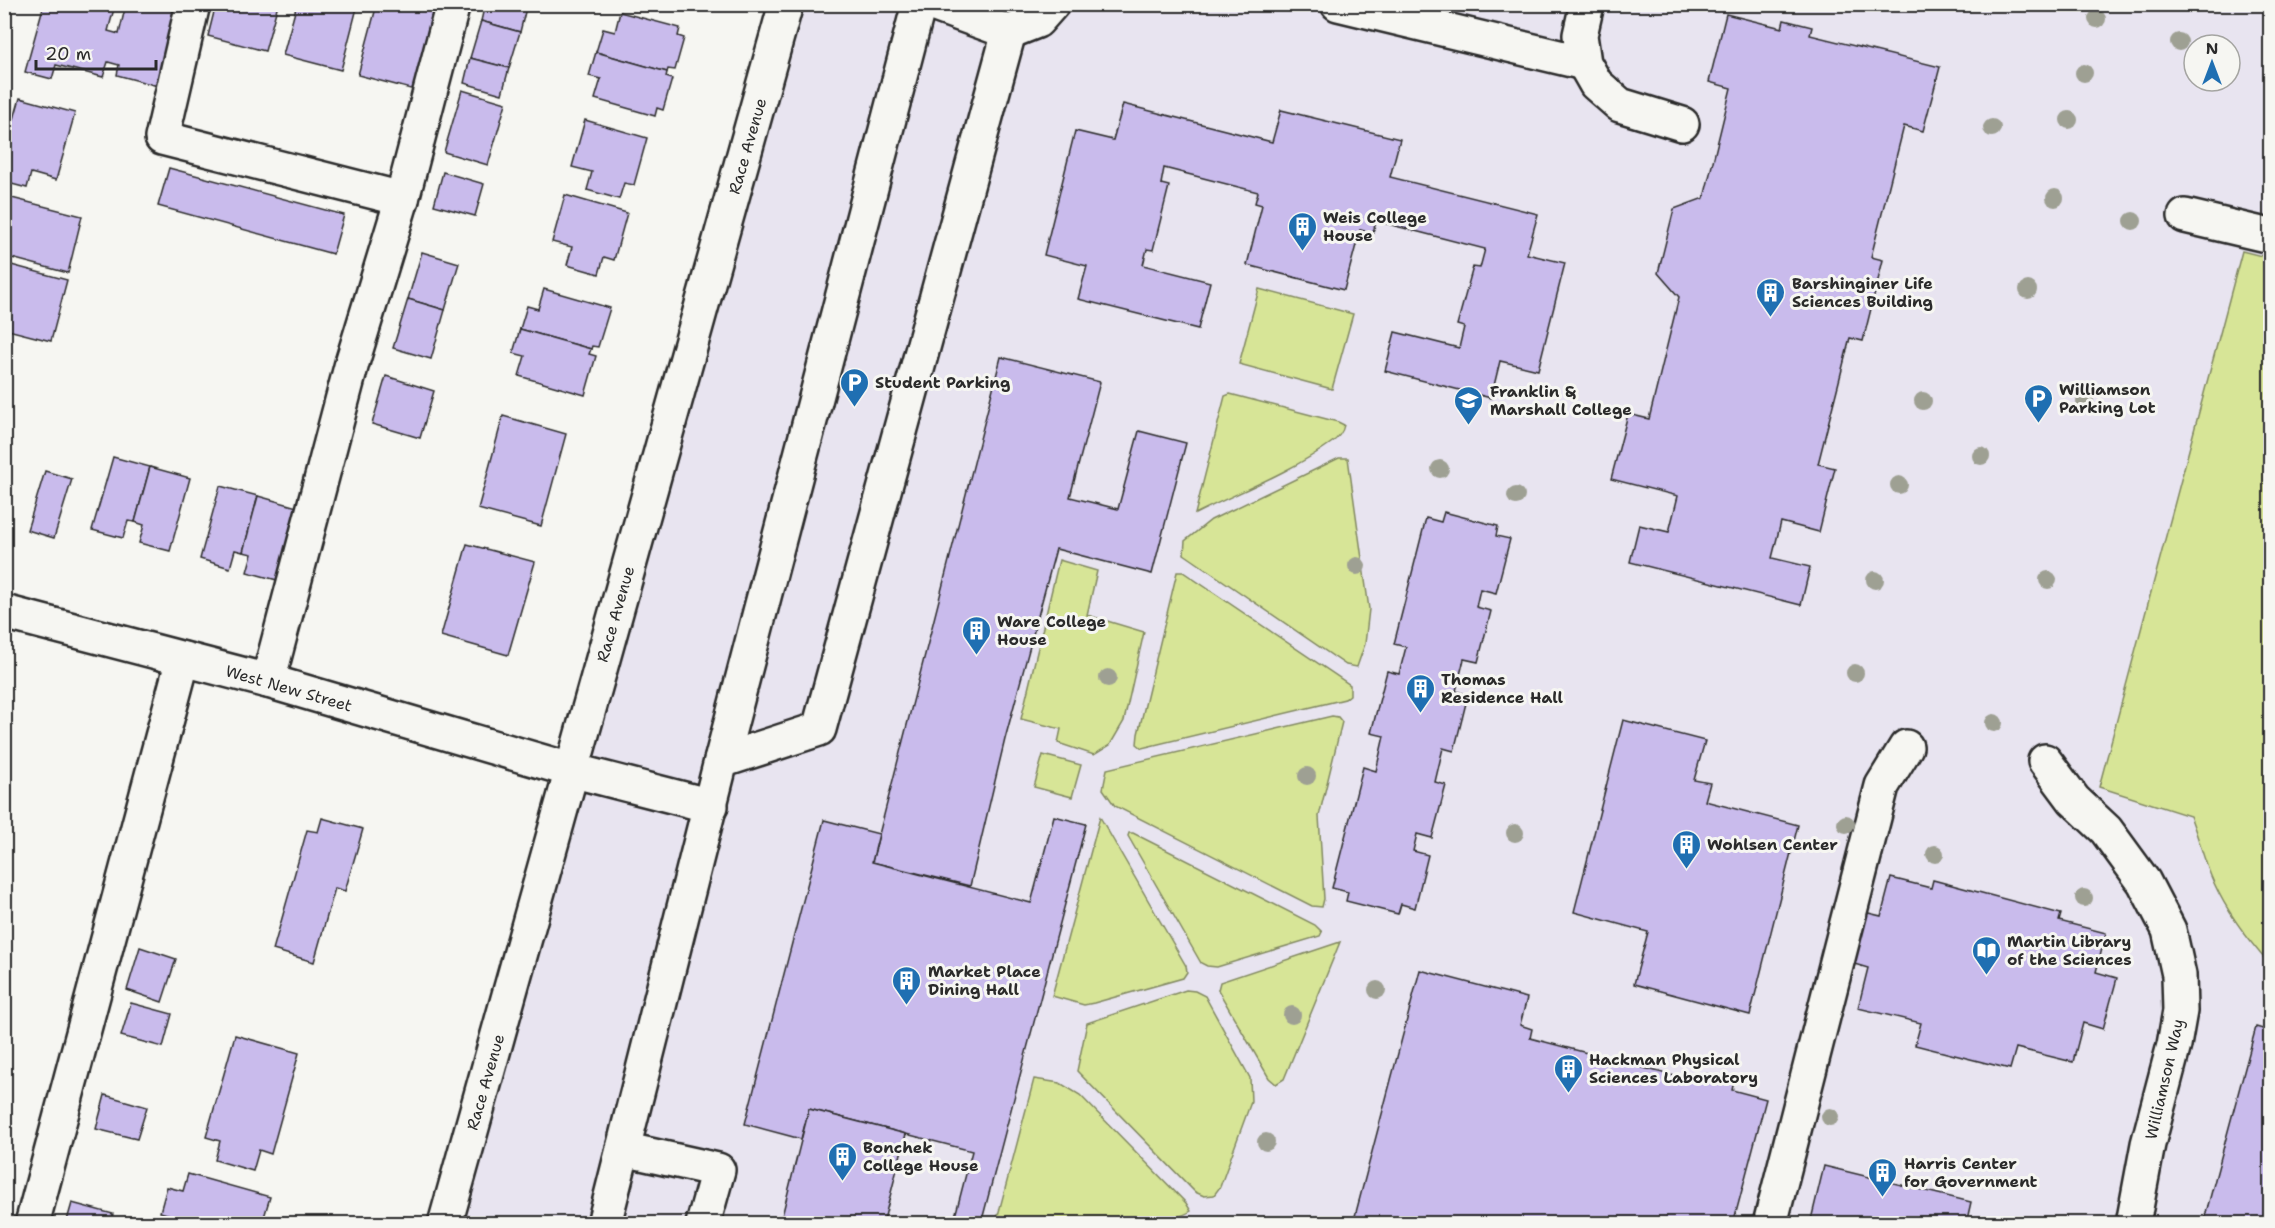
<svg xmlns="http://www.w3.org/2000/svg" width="2275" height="1228" viewBox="0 0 2275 1228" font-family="'Shantell Sans',sans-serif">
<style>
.built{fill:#e8e4f0;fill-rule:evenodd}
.green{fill:#d7e597;stroke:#818861;stroke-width:1.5}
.building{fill:#c9bbec;stroke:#2b2b2b;stroke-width:1.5}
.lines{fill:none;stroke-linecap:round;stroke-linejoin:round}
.minor-casing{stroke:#2b2b2b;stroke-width:38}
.major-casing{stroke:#2b2b2b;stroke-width:38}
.minor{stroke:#f6f6f2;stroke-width:33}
.major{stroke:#f6f6f2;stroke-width:33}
.tree{fill:#9ea093}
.labels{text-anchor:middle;stroke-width:6;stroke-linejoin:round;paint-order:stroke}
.street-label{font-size:16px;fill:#2b2b2b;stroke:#f6f6f2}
.poi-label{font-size:16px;font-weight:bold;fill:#2b2b2b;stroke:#f6f6f2;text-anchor:start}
</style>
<rect width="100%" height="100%" fill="#f6f6f2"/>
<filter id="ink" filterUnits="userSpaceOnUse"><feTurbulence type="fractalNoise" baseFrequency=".0167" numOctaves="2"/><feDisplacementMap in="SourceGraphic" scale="12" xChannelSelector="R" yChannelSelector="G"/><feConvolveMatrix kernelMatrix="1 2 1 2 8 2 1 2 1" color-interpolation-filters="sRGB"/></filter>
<g filter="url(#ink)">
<path class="built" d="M786,5H2270V1223L445,1224ZM2194,45H2230V81H2194Z"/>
<g class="green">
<path d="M2242,251L2270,258V965C2248,940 2228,914 2214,883C2204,862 2199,838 2190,816L2099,787Z"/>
<polygon points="1259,289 1353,314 1332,389 1239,364"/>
<path d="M1230,394L1338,422L1344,425C1343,432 1337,439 1331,443C1291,472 1239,492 1195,514L1225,396Z"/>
<polygon points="1339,458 1348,458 1369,609 1365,644 1357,667 1346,665 1184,554 1185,541 1211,520"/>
<polygon points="1059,560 1097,571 1087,615 1144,632 1124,721 1110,745 1094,755 1058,743 1061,729 1021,719"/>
<polygon points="1177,572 1183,572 1350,685 1350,695 1345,699 1142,748 1137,744 1138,734"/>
<polygon points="1332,716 1338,717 1342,722 1319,816 1324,899 1322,907 1312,906 1115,806 1103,789 1107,769"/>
<polygon points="1043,755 1081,765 1072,797 1034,787"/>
<polygon points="1100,817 1186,966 1187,972 1183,978 1094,1003 1084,1005 1052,996"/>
<polygon points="1129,833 1133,833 1315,925 1322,932 1320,936 1217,967 1207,966 1201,963 1128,836"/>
<polygon points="1340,942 1284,1079 1276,1084 1269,1078 1218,990 1220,982"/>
<polygon points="1186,990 1195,991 1205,996 1250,1078 1251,1102 1220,1187 1214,1195 1204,1196 1195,1192 1077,1071 1087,1023"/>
<path d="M1034,1079L1060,1083L1080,1095L1186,1203L1191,1211C1169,1228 1032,1224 996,1223Z"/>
</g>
<g class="building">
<polygon points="44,4 115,5 108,31 119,34 126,4 179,4 158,86 117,75 119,65 108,62 103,77 56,65 52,79 25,72"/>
<polygon points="216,4 278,4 265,51 208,36"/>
<polygon points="297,4 358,4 341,70 283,55"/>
<polygon points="377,4 439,4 415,90 358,75"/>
<polygon points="485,4 527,4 520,32 481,21"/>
<polygon points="620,12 680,28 678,36 684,38 675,70 668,69 667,72 596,52 603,29 615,32"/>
<polygon points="1726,14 1782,28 1784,20 1812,27 1810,35 1940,67 1923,131 1904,126 1871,257 1883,260 1863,341 1850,338 1818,464 1835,468 1819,532 1781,522 1772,558 1810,567 1801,605 1630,562 1639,525 1669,532 1678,496 1611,479 1628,414 1649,419 1679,297 1658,273 1674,209 1704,198 1731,88 1709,82"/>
<polygon points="481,21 520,32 509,68 470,58"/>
<polygon points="596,52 667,72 666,77 672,79 663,110 657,108 655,116 595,99 601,79 589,76"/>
<polygon points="470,58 509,68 502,94 464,83"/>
<polygon points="462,90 506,103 488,165 444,152"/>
<polygon points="20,98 75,113 56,180 31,173 27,188 4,182 4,154"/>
<polygon points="1123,104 1272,142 1281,110 1400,139 1390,177 1538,214 1527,254 1565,263 1538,370 1500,361 1491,398 1385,371 1395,332 1459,348 1464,327 1457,325 1473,267 1480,268 1485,249 1376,221 1373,233 1360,230 1344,290 1247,265 1262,205 1255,203 1258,192 1164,168 1161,184 1169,186 1153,250 1147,249 1143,265 1210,282 1198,329 1078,299 1087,266 1044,255 1075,131 1113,140"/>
<polygon points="585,120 647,138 634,185 624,183 619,199 587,190 592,172 572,167"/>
<polygon points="169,168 344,215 333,254 158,206"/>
<polygon points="443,172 484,184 475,216 434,205"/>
<polygon points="565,195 627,213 614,260 604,257 599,274 567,265 572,247 552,242"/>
<polygon points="4,196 82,216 68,273 4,256"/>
<polygon points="422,252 459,263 445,310 408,299"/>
<polygon points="4,263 67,280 51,341 4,329"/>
<polygon points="544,289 610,308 598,347 592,346 591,349 520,329 527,306 538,309"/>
<polygon points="408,299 445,310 431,359 393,348"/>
<polygon points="520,329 591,349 589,354 596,356 585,395 519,376 525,356 513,353"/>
<polygon points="1001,357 1100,382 1070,497 1118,509 1139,431 1186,443 1152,574 1056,549 1005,739 970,886 872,862"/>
<polygon points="386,376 434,391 420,438 372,424"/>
<polygon points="503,416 566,434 541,526 478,509"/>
<polygon points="113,457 150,467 135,522 128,521 123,538 92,530"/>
<polygon points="150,467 190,478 170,551 139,543 144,525 135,522"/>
<polygon points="45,471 72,479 54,538 27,530"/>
<polygon points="220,486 258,496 243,552 235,550 230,568 200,559"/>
<polygon points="258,496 297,507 277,580 247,572 252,554 243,552"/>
<polygon points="1444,512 1498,526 1496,536 1510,539 1496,593 1480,589 1476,607 1491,611 1478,662 1464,659 1456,691 1468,695 1454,751 1443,748 1435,782 1446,785 1432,838 1417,834 1413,851 1428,855 1415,908 1401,904 1398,914 1346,901 1348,892 1332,888 1363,767 1376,771 1384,736 1371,733 1387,671 1399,674 1406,647 1394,644 1426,518 1441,522"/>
<polygon points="467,544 535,562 508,655 441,636"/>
<polygon points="1623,720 1705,741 1694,780 1710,783 1705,801 1798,825 1750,1015 1634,984 1648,932 1574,912"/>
<polygon points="1054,816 1086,824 981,1224 953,1224 972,1151 809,1109 801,1139 745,1124 824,820 879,834 872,862 1031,903"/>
<polygon points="322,818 363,829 345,891 335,888 314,962 273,950 307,830 318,832"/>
<polygon points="1891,878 1931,888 1933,880 2061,914 2059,921 2106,933 2096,972 2117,978 2103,1029 2083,1023 2073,1062 2016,1048 2010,1069 1915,1045 1921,1023 1858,1008 1868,968 1851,963 1864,912 1881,916"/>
<polygon points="140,947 176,959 162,1002 127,990"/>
<polygon points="1420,970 1527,998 1520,1025 1532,1029 1530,1038 1701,1083 1704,1073 1734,1081 1732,1090 1766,1099 1733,1224 1368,1224 1354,1220"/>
<polygon points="131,1003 172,1014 163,1047 121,1036"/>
<polygon points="2256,1027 2270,1031 2270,1224 2203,1224"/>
<polygon points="235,1035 299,1053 271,1154 259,1150 253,1171 215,1160 220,1141 206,1137"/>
<polygon points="105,1095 147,1107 137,1139 96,1129"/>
<polygon points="809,1109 906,1134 883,1224 780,1224"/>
<polygon points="1824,1166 1971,1202 1966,1224 1810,1224"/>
<polygon points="188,1174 270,1197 262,1224 175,1224 177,1217 160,1212 167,1187 183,1191"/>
<polygon points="72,1203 113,1214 111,1224 66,1224"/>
</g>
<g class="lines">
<defs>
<g id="minor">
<polyline points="193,4 162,138 402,199"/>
<polyline points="932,4 1009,32 1037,21 1052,4"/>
<polyline points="1338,4 1584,63"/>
<polyline points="1587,4 1580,35 1584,63 1596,84 1620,105 1682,124"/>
<polyline points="2185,216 2270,236"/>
<polyline points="4,612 268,681 571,770 711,806"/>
<polyline points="268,681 352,363 402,199 453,4"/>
<polyline points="721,761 919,4"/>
<polyline points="2045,761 2074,800 2106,830 2144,882 2169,930 2179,975 2180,1011 2174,1045 2148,1144 2133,1224"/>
<polyline points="623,1149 718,1170 703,1224"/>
<polyline points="32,1224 183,659"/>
<polyline points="604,1224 721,761 819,729 1009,32"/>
<polyline points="1770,1224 1882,786 1906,747"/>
</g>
<polyline id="major" points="445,1224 786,4"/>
</defs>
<use href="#minor" class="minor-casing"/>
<use href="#major" class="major-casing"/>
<use href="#minor" class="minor"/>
<use href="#major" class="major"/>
</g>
<g class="tree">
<circle cx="2097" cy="19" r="9"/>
<circle cx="2179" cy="42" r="9"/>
<circle cx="2084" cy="73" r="9"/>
<circle cx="2069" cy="120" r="9"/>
<circle cx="1992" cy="128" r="9"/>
<circle cx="2055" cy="198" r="9"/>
<circle cx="2133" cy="221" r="9"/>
<circle cx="2028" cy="290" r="9"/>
<circle cx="1923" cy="401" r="9"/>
<circle cx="2085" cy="402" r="9"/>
<circle cx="1981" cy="456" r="9"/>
<circle cx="1440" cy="469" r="9"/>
<circle cx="1899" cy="485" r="9"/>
<circle cx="1516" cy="496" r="9"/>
<circle cx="1357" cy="566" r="9"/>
<circle cx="1875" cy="580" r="9"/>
<circle cx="2048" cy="580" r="9"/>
<circle cx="1855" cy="673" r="9"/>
<circle cx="1108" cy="678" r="9"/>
<circle cx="1994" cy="723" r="9"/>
<circle cx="1307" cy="776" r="9"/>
<circle cx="1846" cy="824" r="9"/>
<circle cx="1515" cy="833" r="9"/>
<circle cx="1935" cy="854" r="9"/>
<circle cx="2084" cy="898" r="9"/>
<circle cx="1377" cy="990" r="9"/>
<circle cx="1292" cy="1015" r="9"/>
<circle cx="1830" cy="1117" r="9"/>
<circle cx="1266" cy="1142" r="9"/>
</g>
</g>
<defs>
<symbol id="building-pin" viewBox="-11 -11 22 30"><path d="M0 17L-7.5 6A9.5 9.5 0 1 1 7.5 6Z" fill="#1f6fb2" stroke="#f6f6f2"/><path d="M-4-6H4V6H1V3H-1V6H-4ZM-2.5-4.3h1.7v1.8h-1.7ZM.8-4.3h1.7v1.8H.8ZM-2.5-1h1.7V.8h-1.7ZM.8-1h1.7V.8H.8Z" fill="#fff"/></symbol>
<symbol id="parking-pin" viewBox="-11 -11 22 30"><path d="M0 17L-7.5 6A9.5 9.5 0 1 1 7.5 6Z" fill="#1f6fb2" stroke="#f6f6f2"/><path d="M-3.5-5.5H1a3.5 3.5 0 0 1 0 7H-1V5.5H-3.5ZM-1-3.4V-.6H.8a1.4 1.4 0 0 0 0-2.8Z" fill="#fff"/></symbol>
<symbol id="university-pin" viewBox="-11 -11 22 30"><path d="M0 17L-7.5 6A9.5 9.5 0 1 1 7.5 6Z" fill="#1f6fb2" stroke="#f6f6f2"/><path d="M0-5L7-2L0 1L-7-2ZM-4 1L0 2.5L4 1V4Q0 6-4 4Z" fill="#fff"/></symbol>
<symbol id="library-pin" viewBox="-11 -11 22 30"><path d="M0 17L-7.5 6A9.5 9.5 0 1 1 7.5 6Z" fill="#1f6fb2" stroke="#f6f6f2"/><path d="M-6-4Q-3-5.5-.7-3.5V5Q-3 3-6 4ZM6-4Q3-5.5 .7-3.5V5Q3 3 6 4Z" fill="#fff"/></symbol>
</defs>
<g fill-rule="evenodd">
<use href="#building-pin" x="1286" y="210" width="33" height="45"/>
<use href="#building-pin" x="1754" y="276" width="33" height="45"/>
<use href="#parking-pin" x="838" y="366" width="33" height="45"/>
<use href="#parking-pin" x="2022" y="382" width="33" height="45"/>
<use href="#university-pin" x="1452" y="384" width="33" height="45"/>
<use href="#building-pin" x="960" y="614" width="33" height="45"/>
<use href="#building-pin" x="1404" y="672" width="33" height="45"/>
<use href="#building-pin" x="1670" y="828" width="33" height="45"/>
<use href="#library-pin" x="1970" y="934" width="33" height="45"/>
<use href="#building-pin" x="890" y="964" width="33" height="45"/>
<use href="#building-pin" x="1552" y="1052" width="33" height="45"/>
<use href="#building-pin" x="826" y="1140" width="33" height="45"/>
<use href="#building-pin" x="1866" y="1156" width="33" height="45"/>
</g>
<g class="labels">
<g class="street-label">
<text transform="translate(747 146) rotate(-74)" y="6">Race Avenue</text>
<text transform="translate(615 614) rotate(-74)" y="6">Race Avenue</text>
<text transform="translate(289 688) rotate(16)" y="6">West New Street</text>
<text transform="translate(2164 1079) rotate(-77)" y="6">Williamson Way</text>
<text transform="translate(485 1082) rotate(-74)" y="6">Race Avenue</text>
</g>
<g class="poi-label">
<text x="1323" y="223">Weis College<tspan x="1323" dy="18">House</tspan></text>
<text x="1792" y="289">Barshinginer Life<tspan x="1792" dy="18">Sciences Building</tspan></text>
<text x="875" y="388">Student Parking</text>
<text x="2059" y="395">Williamson<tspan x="2059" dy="18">Parking Lot</tspan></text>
<text x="1490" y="397">Franklin &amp;<tspan x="1490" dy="18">Marshall College</tspan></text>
<text x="997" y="627">Ware College<tspan x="997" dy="18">House</tspan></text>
<text x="1441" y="685">Thomas<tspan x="1441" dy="18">Residence Hall</tspan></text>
<text x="1707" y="850">Wohlsen Center</text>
<text x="2007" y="947">Martin Library<tspan x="2007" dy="18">of the Sciences</tspan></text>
<text x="928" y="977">Market Place<tspan x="928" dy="18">Dining Hall</tspan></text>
<text x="1589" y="1065">Hackman Physical<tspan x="1589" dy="18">Sciences Laboratory</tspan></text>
<text x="863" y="1153">Bonchek<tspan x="863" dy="18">College House</tspan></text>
<text x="1904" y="1169">Harris Center<tspan x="1904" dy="18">for Government</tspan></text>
</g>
</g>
<rect width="2275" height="1228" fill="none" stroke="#f6f6f2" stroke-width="24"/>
<rect x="12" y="12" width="2251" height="1204" fill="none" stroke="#2b2b2b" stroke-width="2" filter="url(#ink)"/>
<g transform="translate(2212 63)"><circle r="28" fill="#f6f6f2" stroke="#a5a5a2" stroke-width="1.5"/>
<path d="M0-4.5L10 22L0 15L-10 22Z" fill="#1f6fb2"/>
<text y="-9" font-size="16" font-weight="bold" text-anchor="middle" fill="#2b2b2b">N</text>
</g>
<path d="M36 60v9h120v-9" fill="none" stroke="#2b2b2b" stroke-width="3"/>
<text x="45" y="60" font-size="18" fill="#2b2b2b" stroke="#f6f6f2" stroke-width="4.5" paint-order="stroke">20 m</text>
</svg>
